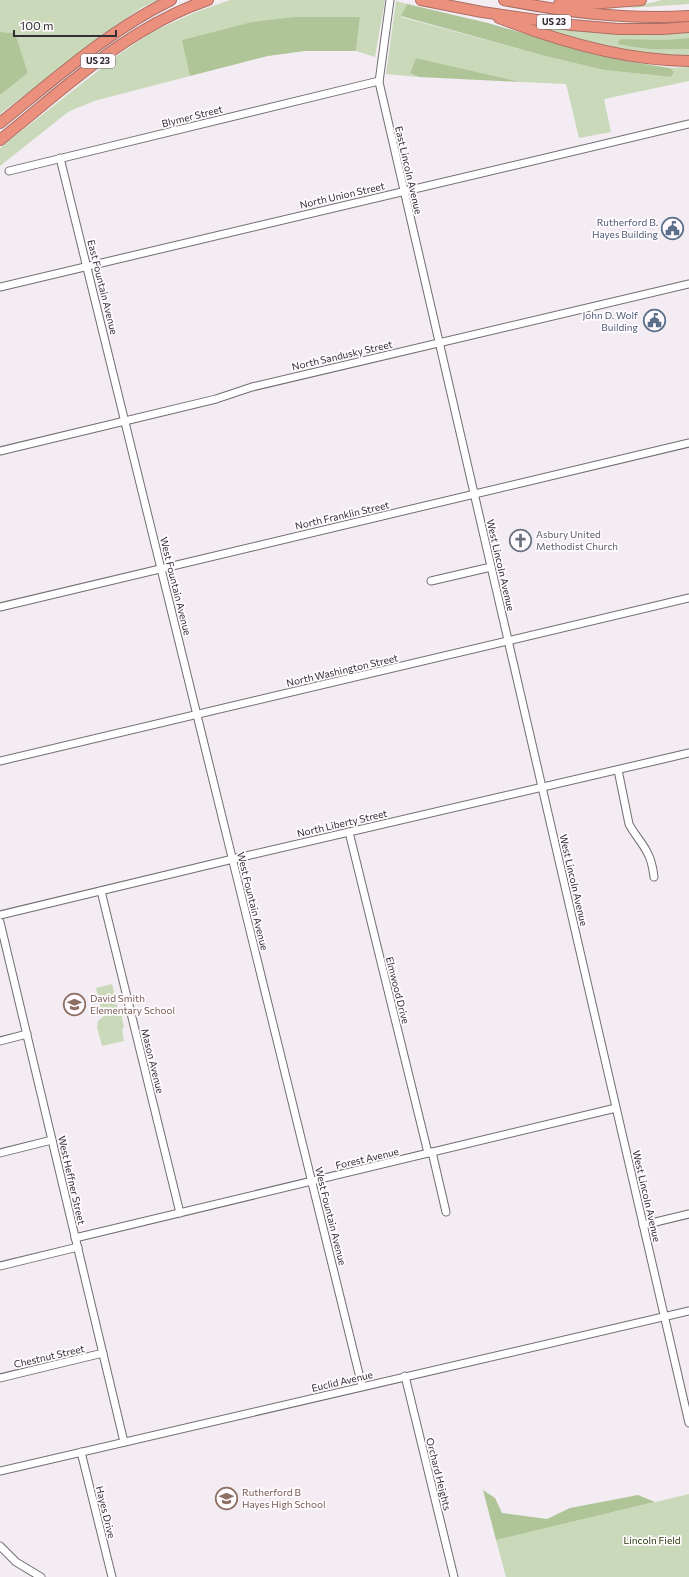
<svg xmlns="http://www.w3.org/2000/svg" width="689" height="1577" viewBox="0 0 689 1577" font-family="Commissioner,sans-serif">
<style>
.green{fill:#c9d9b9}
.forest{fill:#afc597}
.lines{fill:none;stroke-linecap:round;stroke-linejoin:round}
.minor-casing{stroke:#716d72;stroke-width:9}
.highway-casing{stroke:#ab6e63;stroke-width:12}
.minor{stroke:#fff;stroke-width:7}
.highway{stroke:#ec907e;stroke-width:10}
.labels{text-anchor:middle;stroke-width:3.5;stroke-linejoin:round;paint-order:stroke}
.shield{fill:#fffbff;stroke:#6f6c6f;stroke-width:1}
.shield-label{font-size:9px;font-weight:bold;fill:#312f31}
.street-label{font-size:10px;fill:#312f31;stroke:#fffbff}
.service-label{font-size:10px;fill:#4e5e75;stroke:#fffbff;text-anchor:end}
.worship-label{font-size:10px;fill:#5b616d;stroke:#fffbff;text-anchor:start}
.education-label{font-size:10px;fill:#785e54;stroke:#fffbff;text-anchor:start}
.park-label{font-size:10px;fill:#283c08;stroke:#fffbff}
</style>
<rect width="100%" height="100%" fill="#f3edf3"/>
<g class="green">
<polygon points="0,0 158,0 141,8 111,29 0,114 0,95 28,73 15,33 0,32"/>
<polygon points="230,0 385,0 375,57 356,51 360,17 293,17 253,22 183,40 190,76 94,101 68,112 0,166 0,148 118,55 152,32 196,12"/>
<polygon points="662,0 689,0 689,4 629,8"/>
<polygon points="396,1 407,4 401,17 545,56 604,70 671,77 674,72 670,68 689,67 689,81 604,99 611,132 579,138 566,84 521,82 416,58 410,73 419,77 386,74"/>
<path d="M526,21L603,33L657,35L689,32V38L618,44C641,50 665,50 689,49V58L610,50L526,25Z"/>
<polygon points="112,984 118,1010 102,1013 96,988"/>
<polygon points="121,1012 124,1028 122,1029 124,1041 102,1046 97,1027 98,1021 105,1015"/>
<polygon points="689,1494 689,1577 506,1577 496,1540"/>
</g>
<g class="forest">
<polygon points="407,4 488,23 598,55 638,63 670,68 674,72 671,77 604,70 545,56 401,16"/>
<polygon points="293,17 360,17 356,51 305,51 268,56 190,76 182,40 252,22"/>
<polygon points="0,32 15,33 28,73 0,95"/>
<path d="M689,38V49C665,50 641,50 618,44L620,39L663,40Z"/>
<polygon points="416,58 521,82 419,77 410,73"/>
<polygon points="483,1490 495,1498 502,1513 547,1519 570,1508 638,1495 655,1502 496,1540"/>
</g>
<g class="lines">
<defs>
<g id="minor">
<polyline points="390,0 379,82 689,1423"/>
<polyline points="60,158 362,1386"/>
<polyline points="9,171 379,81"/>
<polyline points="0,287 689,124"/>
<polyline points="0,451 216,399 252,387 689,284"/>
<polyline points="431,581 491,567"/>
<polyline points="0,607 689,443"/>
<polyline points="0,761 689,598"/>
<path d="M618,770L629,824C634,834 642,842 647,852C651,859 653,868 654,877"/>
<polyline points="349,832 428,1153"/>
<polyline points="101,891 180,1213"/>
<polyline points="0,915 233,859 689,753"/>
<polyline points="0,922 124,1442"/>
<polyline points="0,1041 27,1034"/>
<polyline points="432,1152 446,1212"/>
<polyline points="0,1153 52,1140"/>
<polyline points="643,1225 689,1214"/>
<polyline points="75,1238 616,1108"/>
<polyline points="0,1266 78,1247"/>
<polyline points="405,1376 454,1577"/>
<polyline points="0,1378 103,1353"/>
<polyline points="81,1452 112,1577"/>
<polyline points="0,1471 689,1311"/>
<polyline points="0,1546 16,1562 41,1577"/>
</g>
<g id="highway">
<polyline points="421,0 482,12 572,25 619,29 662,29 689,27"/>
<path d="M504,0C566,12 626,20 689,16"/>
<polyline points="559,4 577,5 641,0"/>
<path d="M499,18C558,41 625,61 689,61"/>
<path d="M0,123C55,79 108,31 171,0"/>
<path d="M0,140C65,88 128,27 208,0"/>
</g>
</defs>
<use href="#minor" class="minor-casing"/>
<use href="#highway" class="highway-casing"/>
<use href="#minor" class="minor"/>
<use href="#highway" class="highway"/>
</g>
<defs>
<symbol id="civic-ring" viewBox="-11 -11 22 22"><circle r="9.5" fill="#fffbff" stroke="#5c6f8a" stroke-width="1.5"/><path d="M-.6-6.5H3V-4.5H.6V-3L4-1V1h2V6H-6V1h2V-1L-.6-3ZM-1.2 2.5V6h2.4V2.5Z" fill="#5c6f8a"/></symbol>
<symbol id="church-ring" viewBox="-11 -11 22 22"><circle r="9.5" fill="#fffbff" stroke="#6b7280" stroke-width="1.5"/><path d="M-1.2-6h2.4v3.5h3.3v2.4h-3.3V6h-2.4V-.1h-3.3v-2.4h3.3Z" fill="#6b7280"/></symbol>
<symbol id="school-ring" viewBox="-11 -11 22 22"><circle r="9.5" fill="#fffbff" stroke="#8d6e63" stroke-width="1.5"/><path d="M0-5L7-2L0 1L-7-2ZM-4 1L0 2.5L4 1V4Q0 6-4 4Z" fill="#8d6e63"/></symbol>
</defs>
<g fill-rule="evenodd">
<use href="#civic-ring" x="660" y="216" width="25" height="25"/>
<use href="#civic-ring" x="642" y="308" width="25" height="25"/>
<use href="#church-ring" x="508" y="528" width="25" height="25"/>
<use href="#school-ring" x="62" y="992" width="25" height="25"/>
<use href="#school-ring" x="214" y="1486" width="25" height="25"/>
</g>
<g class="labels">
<g class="shield">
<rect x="537" y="15" width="34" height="14" rx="3"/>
<rect x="81" y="54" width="34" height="14" rx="3"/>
</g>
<g class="shield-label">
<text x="554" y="25">US 23</text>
<text x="98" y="64">US 23</text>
</g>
<g class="street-label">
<text transform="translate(192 116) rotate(-14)" y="4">Blymer Street</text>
<text transform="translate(409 170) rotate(77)" y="4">East Lincoln Avenue</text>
<text transform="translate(342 195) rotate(-13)" y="4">North Union Street</text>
<text transform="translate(103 287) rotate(76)" y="4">East Fountain Avenue</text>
<text transform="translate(342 355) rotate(-13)" y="4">North Sandusky Street</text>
<text transform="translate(342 515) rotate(-13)" y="4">North Franklin Street</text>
<text transform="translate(501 565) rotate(77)" y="4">West Lincoln Avenue</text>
<text transform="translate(176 586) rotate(76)" y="4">West Fountain Avenue</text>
<text transform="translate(342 670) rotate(-13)" y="4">North Washington Street</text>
<text transform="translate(342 823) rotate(-13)" y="4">North Liberty Street</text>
<text transform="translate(574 880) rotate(77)" y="4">West Lincoln Avenue</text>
<text transform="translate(253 901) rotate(76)" y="4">West Fountain Avenue</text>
<text transform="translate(398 990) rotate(76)" y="4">Elmwood Drive</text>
<text transform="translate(153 1061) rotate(76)" y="4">Mason Avenue</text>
<text transform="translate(367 1158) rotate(-13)" y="4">Forest Avenue</text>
<text transform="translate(72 1180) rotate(77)" y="4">West Heffner Street</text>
<text transform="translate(647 1196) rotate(77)" y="4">West Lincoln Avenue</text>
<text transform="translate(331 1216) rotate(76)" y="4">West Fountain Avenue</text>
<text transform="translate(49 1356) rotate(-13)" y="4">Chestnut Street</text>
<text transform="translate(342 1381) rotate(-13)" y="4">Euclid Avenue</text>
<text transform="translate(439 1474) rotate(76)" y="4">Orchard Heights</text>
<text transform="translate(106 1512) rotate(76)" y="4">Hayes Drive</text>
</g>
<g class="service-label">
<text x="658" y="226">Rutherford B.<tspan x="658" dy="12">Hayes Building</tspan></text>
<text x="638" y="319">John D. Wolf<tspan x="638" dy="12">Building</tspan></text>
</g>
<g class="worship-label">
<text x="536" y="538">Asbury United<tspan x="536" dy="12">Methodist Church</tspan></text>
</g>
<g class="education-label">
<text x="90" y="1002">David Smith<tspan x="90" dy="12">Elementary School</tspan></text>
<text x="242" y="1496">Rutherford B<tspan x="242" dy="12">Hayes High School</tspan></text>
</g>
<g class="park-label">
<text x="652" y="1544">Lincoln Field</text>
</g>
</g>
<path d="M14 30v6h102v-6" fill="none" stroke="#312f31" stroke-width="2"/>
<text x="20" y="30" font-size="12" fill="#312f31" stroke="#fffbff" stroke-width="3" paint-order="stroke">100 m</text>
</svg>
